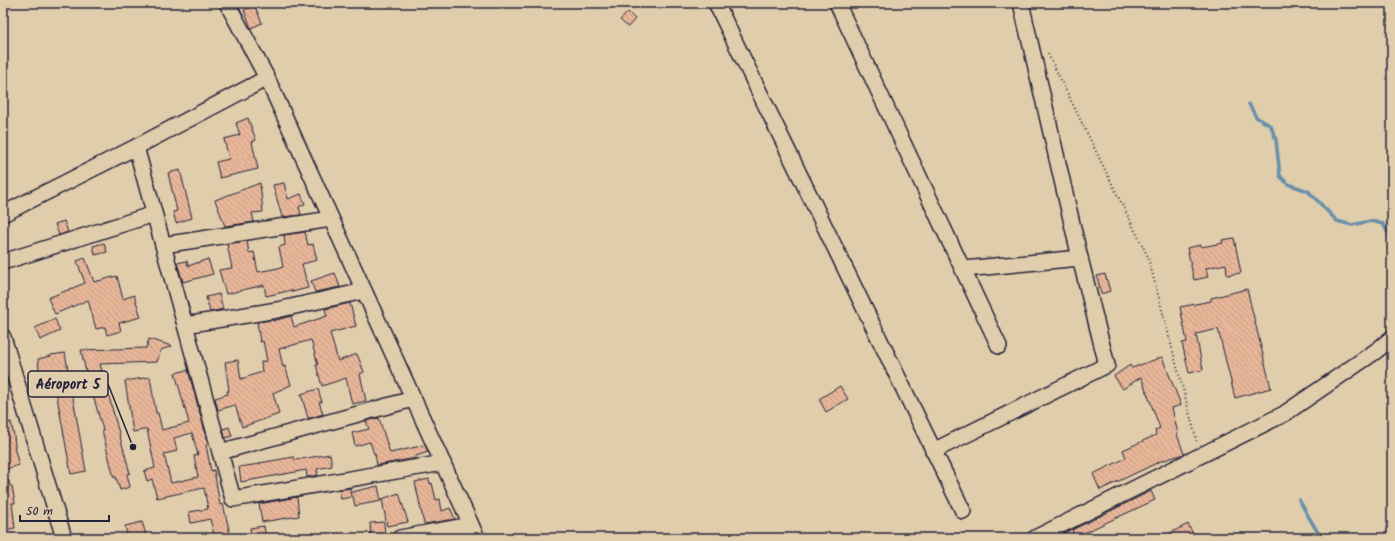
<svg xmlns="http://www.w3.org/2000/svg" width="1395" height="541" viewBox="0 0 1395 541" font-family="Kalam,sans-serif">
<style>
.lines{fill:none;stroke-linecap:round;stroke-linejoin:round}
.stream{stroke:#6790ac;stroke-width:3.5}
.building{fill:url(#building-back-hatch);stroke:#22223b;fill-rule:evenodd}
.minor-casing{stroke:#22223b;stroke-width:18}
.path{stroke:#22223b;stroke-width:2;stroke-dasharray:1 3;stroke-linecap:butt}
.minor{stroke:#e0cdab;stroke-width:15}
.leader{fill:none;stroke:#22223b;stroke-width:1.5}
.callout-dot{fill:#22223b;stroke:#e0cdab;stroke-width:1.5}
.callout{fill:#e0cdab;stroke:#22223b;stroke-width:1.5}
.callout-label{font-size:14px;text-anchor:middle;font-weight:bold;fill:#22223b}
</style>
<defs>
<pattern id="building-back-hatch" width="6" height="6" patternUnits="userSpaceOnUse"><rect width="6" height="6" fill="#e8b699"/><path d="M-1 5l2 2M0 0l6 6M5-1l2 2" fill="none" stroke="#c79c85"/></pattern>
</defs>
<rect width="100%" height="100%" fill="#e0cdab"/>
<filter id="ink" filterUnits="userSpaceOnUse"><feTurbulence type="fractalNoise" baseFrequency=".025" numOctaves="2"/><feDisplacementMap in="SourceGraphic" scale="8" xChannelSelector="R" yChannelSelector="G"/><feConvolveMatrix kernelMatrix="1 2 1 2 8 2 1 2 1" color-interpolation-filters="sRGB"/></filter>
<g filter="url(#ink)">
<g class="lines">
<g class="stream">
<polyline points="1249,104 1256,117 1271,126 1276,140 1280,176 1288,184 1308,191 1337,221 1352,225 1371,221 1383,224 1392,240"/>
<polyline points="1299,500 1321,538"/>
</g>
</g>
<g class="building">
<polygon points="255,6 262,23 251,28 244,10"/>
<polygon points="628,12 635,19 628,27 620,20"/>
<polygon points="248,118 256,140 252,142 258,169 220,178 216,162 229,159 224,139 240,135 236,123"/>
<polygon points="180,170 192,218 176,223 173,212 177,211 168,173"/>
<polygon points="260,183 263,212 252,213 254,222 225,226 215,200"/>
<polygon points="284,183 288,199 301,194 305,204 299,207 301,215 282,217 273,185"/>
<polygon points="64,221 68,232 59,235 55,224"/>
<polygon points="305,232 308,245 313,244 317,260 302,264 308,288 292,292 292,290 266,296 264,285 226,294 219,270 232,268 227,244 247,241 249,253 254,252 258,272 283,267 279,247 285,245 284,235"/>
<polygon points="1234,238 1241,273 1227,275 1226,264 1206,268 1208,277 1194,280 1187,248 1201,245 1201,247 1223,243 1222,240"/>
<polygon points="104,243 107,252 95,255 93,246"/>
<polygon points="85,258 94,282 117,276 123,299 134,295 141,317 119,323 121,331 107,335 105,327 96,329 88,300 55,314 48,298 85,283 77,261"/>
<polygon points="208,259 213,274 183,282 177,263 187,261 188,266"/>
<polygon points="335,273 340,287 315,292 311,281"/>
<polygon points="1105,274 1110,291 1101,294 1097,276"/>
<polygon points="1247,289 1271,388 1235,398 1218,329 1196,334 1203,370 1189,373 1182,343 1187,342 1180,307 1211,301 1211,298"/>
<polygon points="219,294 223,309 210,312 206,297"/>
<polygon points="350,303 356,326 330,333 338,361 357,354 364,372 360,374 366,401 352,404 346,378 322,386 316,365 318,365 311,340 279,349 283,367 285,366 291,385 273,393 279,414 242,427 235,405 218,410 215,398 228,394 227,391 229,391 225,362 238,360 241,379 262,372 261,362 267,361 263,341 260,342 257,322 273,320 273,321 291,316 294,327 327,316 325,309"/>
<polygon points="55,319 60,331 40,340 35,328"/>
<polygon points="149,339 172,346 161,350 157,362 100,364 130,473 127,474 130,487 120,490 116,477 114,478 102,430 103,430 89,381 88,381 81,350 146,348"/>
<polygon points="65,353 86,471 71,474 54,380 40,381 38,359 51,356 51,355"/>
<polygon points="1162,357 1181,405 1172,408 1178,434 1177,434 1184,454 1161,461 1100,490 1093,474 1126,458 1123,450 1156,435 1155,430 1160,428 1141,377 1123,389 1114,376 1130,365 1132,368"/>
<path d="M188,370L208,443L206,445L211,471L214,470L220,505L223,504L231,538H215L210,519L191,523L189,512L208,509L204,488L157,498L152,479L147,481L144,471L155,468L147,429L133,432L125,381L150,377L156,413H158L162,430L189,423L175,373ZM192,433L198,455L194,456L198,477L171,483L164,454L177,451L174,438Z"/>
<polygon points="840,386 848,399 826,412 819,399"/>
<polygon points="318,389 322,402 319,402 323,414 310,418 308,418 301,394"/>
<polygon points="379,418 390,453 425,445 428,452 416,456 416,458 377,465 375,454 374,454 370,442 355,446 352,433 369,429 366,421"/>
<polygon points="11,422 14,436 15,447 14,447 19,465 3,470 3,424"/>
<polygon points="229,427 232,436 225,438 223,429"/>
<polygon points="330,454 332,466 317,469 318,475 307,477 306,470 241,482 239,467 260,464 259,463 294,457 295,460"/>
<polygon points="429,479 430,484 432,483 436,500 440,499 442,511 450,508 455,519 424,524 415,482"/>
<polygon points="3,481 9,481 10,486 12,486 15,503 12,503 15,528 3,530"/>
<polygon points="378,486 381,501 355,506 352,492"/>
<polygon points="350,488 351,497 341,499 339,490"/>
<polygon points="1151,491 1155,500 1075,537 1072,530"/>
<polygon points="399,493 408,522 387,526 382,499"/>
<polygon points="297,497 299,516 262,522 259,504"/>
<polygon points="142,522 147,538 128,538 125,526"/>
<polygon points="384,522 385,535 371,537 370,523"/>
<polygon points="1188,524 1195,538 1160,538"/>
<polygon points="264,526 266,538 252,538 250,528"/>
</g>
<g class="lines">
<defs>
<g id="minor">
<polyline points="716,3 963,511"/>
<polyline points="837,3 999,346"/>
<polyline points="267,78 477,538"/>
<polyline points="136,147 233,499 443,463"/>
<polyline points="3,214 136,147 267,78 227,3"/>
<polyline points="163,245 331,219"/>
<polyline points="3,262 154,214"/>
<polyline points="964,269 1080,258"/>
<polyline points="185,325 277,310 364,291"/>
<polyline points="3,337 64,538"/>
<polyline points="933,451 1107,365 1080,258 1021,3"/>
<polyline points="220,452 413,399"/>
<polyline points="400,538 471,525"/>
<polyline points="1035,538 1284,414 1376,351 1392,338"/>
</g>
</defs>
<use href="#minor" class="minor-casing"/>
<polyline class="path" points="1048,54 1148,257 1197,442"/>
<use href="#minor" class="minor"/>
</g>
</g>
<path class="leader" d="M133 447L108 384"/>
<circle class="callout-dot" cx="133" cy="447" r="4"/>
<rect class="callout" x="28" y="371" width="80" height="26" rx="4"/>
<g class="callout-label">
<text x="68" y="389">Aéroport 5</text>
</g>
<rect width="1395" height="541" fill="none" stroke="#e0cdab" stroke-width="16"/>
<rect x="8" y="8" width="1379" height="525" fill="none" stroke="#22223b" stroke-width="1.5" filter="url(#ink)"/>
<path d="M20 515v6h89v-6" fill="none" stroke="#22223b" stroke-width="2"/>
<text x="26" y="515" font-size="12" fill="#22223b" stroke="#e0cdab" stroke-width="3" paint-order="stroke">50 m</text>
</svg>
